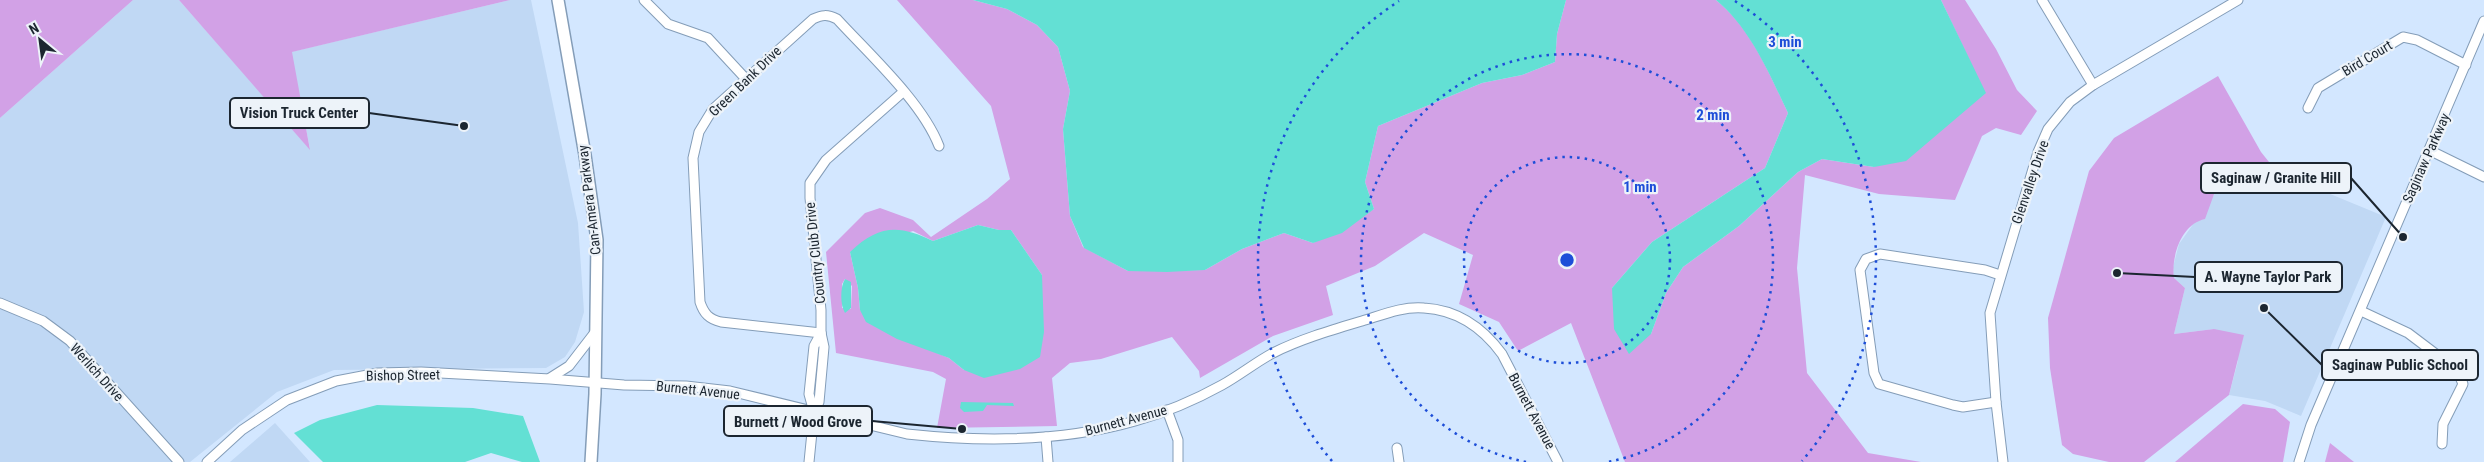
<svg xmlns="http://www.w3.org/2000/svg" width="2484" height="462" viewBox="0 0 2484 462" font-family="'Roboto Condensed',sans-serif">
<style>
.built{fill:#c0d8f4}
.green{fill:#d2a1e6;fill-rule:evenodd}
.water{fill:#63e0d4}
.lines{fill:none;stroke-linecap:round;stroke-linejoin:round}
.minor-casing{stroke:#849db8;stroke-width:11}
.major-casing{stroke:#849db8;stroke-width:14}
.minor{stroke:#fff;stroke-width:9}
.major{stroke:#fff;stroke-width:11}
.ring{fill:none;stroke:#1d4ed8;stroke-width:2.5;stroke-dasharray:2.5 5}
.labels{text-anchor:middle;stroke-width:4.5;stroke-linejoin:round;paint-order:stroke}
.street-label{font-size:14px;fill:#1c2630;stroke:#edf3f9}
.centre{fill:#1d4ed8;stroke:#edf3f9;stroke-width:2.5}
.ring-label{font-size:15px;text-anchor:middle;font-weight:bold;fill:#1d4ed8;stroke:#edf3f9;stroke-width:4.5;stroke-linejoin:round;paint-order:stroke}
.leader{fill:none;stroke:#1c2630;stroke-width:2}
.callout-dot{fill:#1c2630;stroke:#edf3f9;stroke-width:2}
.callout{fill:#edf3f9;stroke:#1c2630;stroke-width:2}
.callout-label{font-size:15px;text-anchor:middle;font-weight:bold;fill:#1c2630}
</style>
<rect width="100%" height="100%" fill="#d3e7ff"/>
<g class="built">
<polygon points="133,0 179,0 310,149 291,52 510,0 531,0 578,223 584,312 575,342 565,357 546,368 334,370 277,392 190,462 0,462 0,118"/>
<polygon points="2256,168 2266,182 2277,172 2386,217 2301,416 2265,401 2229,395 2238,361 2214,329 2174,334 2185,288 2174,278 2173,267 2179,244 2214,195 2217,186 2234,186 2232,173"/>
<polygon points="275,423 310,462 230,462"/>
</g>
<g class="green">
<polygon points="0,0 133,0 0,118"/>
<polygon points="179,0 510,0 292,52 310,150"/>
<path d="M897,0H973L1007,9L1037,25L1058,47L1070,91L1063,129L1070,216L1083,247L1128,271L1205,270L1242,249L1284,233L1313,243L1374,209L1365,182L1378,126L1482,83L1522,75L1555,62L1557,34L1566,0H1716C1751,28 1769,73 1788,113L1765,168L1652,242L1612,288L1651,334L1666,293L1683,267L1739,226L1798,172L1822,159L1874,167L1985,93L1941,0H1965L1996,49L2017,90L2037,111L2021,135L1996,128L1982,136L1955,200L1879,194L1805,175L1797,268L1807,373L1868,453L1921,462H1625L1571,323L1518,351L1499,322L1459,304L1473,255L1424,233L1375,266L1326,286L1333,315L1273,336L1200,378L1199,371L1172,337L1101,359L1070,363L1052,378L1057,426L937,428L946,379L933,372L836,353L826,252L865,213L880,208L913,220L931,237L987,199L1010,179L991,106ZM978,225L999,230H1011L1042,275V300L964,370L949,358L925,348L860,310L858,288L850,252L913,231L933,241ZM845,279L852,286L851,309L842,308V284Z"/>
<path d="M2218,76L2261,152L2277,172L2266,182L2259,181L2256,168L2232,173L2234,187L2217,186L2205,219C2181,224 2171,257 2174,278L2185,288L2174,334L2214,329L2244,335L2229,395L2144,462H2109L2073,454L2062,445L2050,368L2048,318L2089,171L2114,138Z"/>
<polygon points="2243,404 2275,409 2290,422 2283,462 2175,462"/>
<polygon points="2330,443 2354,462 2325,462"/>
</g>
<g class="water">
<polygon points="973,0 1566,0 1557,34 1555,62 1522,75 1482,83 1378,126 1365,182 1374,209 1342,233 1313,243 1284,233 1242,249 1205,270 1167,272 1128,271 1084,248 1070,216 1063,129 1070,91 1058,47 1037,25 1007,9"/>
<path d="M1716,0H1941L1986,93L1906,161L1874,167L1822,159L1798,172L1739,226L1683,267L1666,293L1651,334L1629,354L1614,329L1612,288L1652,242L1765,168L1788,113C1769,73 1750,28 1716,0Z"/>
<path d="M978,225L999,230H1011L1042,275L1044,332L1040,357L1020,369L984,378L964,370L949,358L897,339L866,322L860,310L858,288L850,252C878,225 899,224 933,241Z"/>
<path d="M845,279L851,282V308L845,313C840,305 840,287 845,279Z"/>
<polygon points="961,402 1013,403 1014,406 987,405 983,411 964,412 960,408"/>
<polygon points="377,405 473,408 523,416 540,462 522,462 491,453 465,462 323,462 294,433 320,420"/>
</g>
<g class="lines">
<defs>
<g id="minor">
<polyline points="644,0 668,24 708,38 745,78"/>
<polyline points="2042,0 2093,85"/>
<polyline points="2308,108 2318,88 2403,37 2417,40 2466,65"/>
<polyline points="2429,150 2484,177"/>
<polyline points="0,303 43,321 70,341 179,462"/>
<polyline points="2361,311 2408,333 2457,370 2463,384 2443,424 2442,444"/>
<path d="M821,333L721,322C709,319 704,314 700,302L693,158L699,132L713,109L813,19C822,15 827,14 837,19C869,54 922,102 939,146"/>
<polyline points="550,378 569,366 596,331"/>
<polyline points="1996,402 1963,407 1953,405 1879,384 1874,373 1860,270 1866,259 1880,254 1985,270 2000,275"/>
<polyline points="1167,410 1178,440 1178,462"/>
<polyline points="814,412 819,402 824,347 821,333 821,310 810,198 810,183 826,160 903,92"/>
<polyline points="1046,437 1048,462"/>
<polyline points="1397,448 1399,462"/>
<path d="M207,462L242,430L287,400L336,381L378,373L421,372L550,379L624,385L686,386L730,391L907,434C981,442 1062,442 1135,421C1164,413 1195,400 1222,385C1240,375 1256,362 1273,353C1301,339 1332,330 1362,321C1382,315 1403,306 1424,308C1458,310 1483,328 1502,354L1558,462"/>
<polyline points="809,462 814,412 809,394 814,346 821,333"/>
<polyline points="2003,462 1996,402 1990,313 2038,152 2048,129 2070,102 2093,85 2238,0"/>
<polyline points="2299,462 2311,425 2484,21"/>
</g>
<polyline id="major" points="558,0 585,155 597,240 595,394 591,462"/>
</defs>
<use href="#minor" class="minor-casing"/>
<use href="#major" class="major-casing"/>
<use href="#minor" class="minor"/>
<use href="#major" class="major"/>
</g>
<g class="ring">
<circle cx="1567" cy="260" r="103"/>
<path d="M1526 462A206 206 0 1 1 1608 462"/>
<path d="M1332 461A309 309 0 0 1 1399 1M1735 1A309 309 0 0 1 1802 461"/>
</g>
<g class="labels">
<g class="street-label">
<text transform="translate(2367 58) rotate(-31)" y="5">Bird Court</text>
<text transform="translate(745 81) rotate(-44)" y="5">Green Bank Drive</text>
<text transform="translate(2426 158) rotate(-66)" y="5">Saginaw Parkway</text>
<text transform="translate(2030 182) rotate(-71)" y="5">Glenvalley Drive</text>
<text transform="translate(589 200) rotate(-97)" y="5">Can-Amera Parkway</text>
<text transform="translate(815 253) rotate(-96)" y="5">Country Club Drive</text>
<text transform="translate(97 372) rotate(48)" y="5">Werlich Drive</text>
<text transform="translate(403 375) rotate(-1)" y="5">Bishop Street</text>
<text transform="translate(698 390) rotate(6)" y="5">Burnett Avenue</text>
<text transform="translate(1532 411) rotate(62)" y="5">Burnett Avenue</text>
<text transform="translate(1126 420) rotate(-15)" y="5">Burnett Avenue</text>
</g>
</g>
<circle cx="1567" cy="260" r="8" class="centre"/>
<g class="ring-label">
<text x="1785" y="47">3 min</text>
<text x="1713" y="120">2 min</text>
<text x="1640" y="192">1 min</text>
</g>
<path class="leader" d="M464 126L369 113M2403 237L2351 178M2117 273L2195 277M2264 308L2322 365M962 429L872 421"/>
<g class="callout-dot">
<circle cx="464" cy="126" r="5"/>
<circle cx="2403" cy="237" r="5"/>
<circle cx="2117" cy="273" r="5"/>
<circle cx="2264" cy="308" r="5"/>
<circle cx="962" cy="429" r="5"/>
</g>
<g class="callout">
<rect x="230" y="98" width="139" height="30" rx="5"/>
<rect x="2201" y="163" width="150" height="30" rx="5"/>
<rect x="2195" y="262" width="147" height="30" rx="5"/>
<rect x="2322" y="350" width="156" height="30" rx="5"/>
<rect x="724" y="406" width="148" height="30" rx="5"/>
</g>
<g class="callout-label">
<text x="299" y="118">Vision Truck Center</text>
<text x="2276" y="183">Saginaw / Granite Hill</text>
<text x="2268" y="282">A. Wayne Taylor Park</text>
<text x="2400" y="370">Saginaw Public School</text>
<text x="798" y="427">Burnett / Wood Grove</text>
</g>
<g transform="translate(40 40) rotate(331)" stroke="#edf3f9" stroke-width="4" paint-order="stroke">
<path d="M0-4L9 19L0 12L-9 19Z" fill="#1c2630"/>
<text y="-8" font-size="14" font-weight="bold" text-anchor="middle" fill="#1c2630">N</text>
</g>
</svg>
